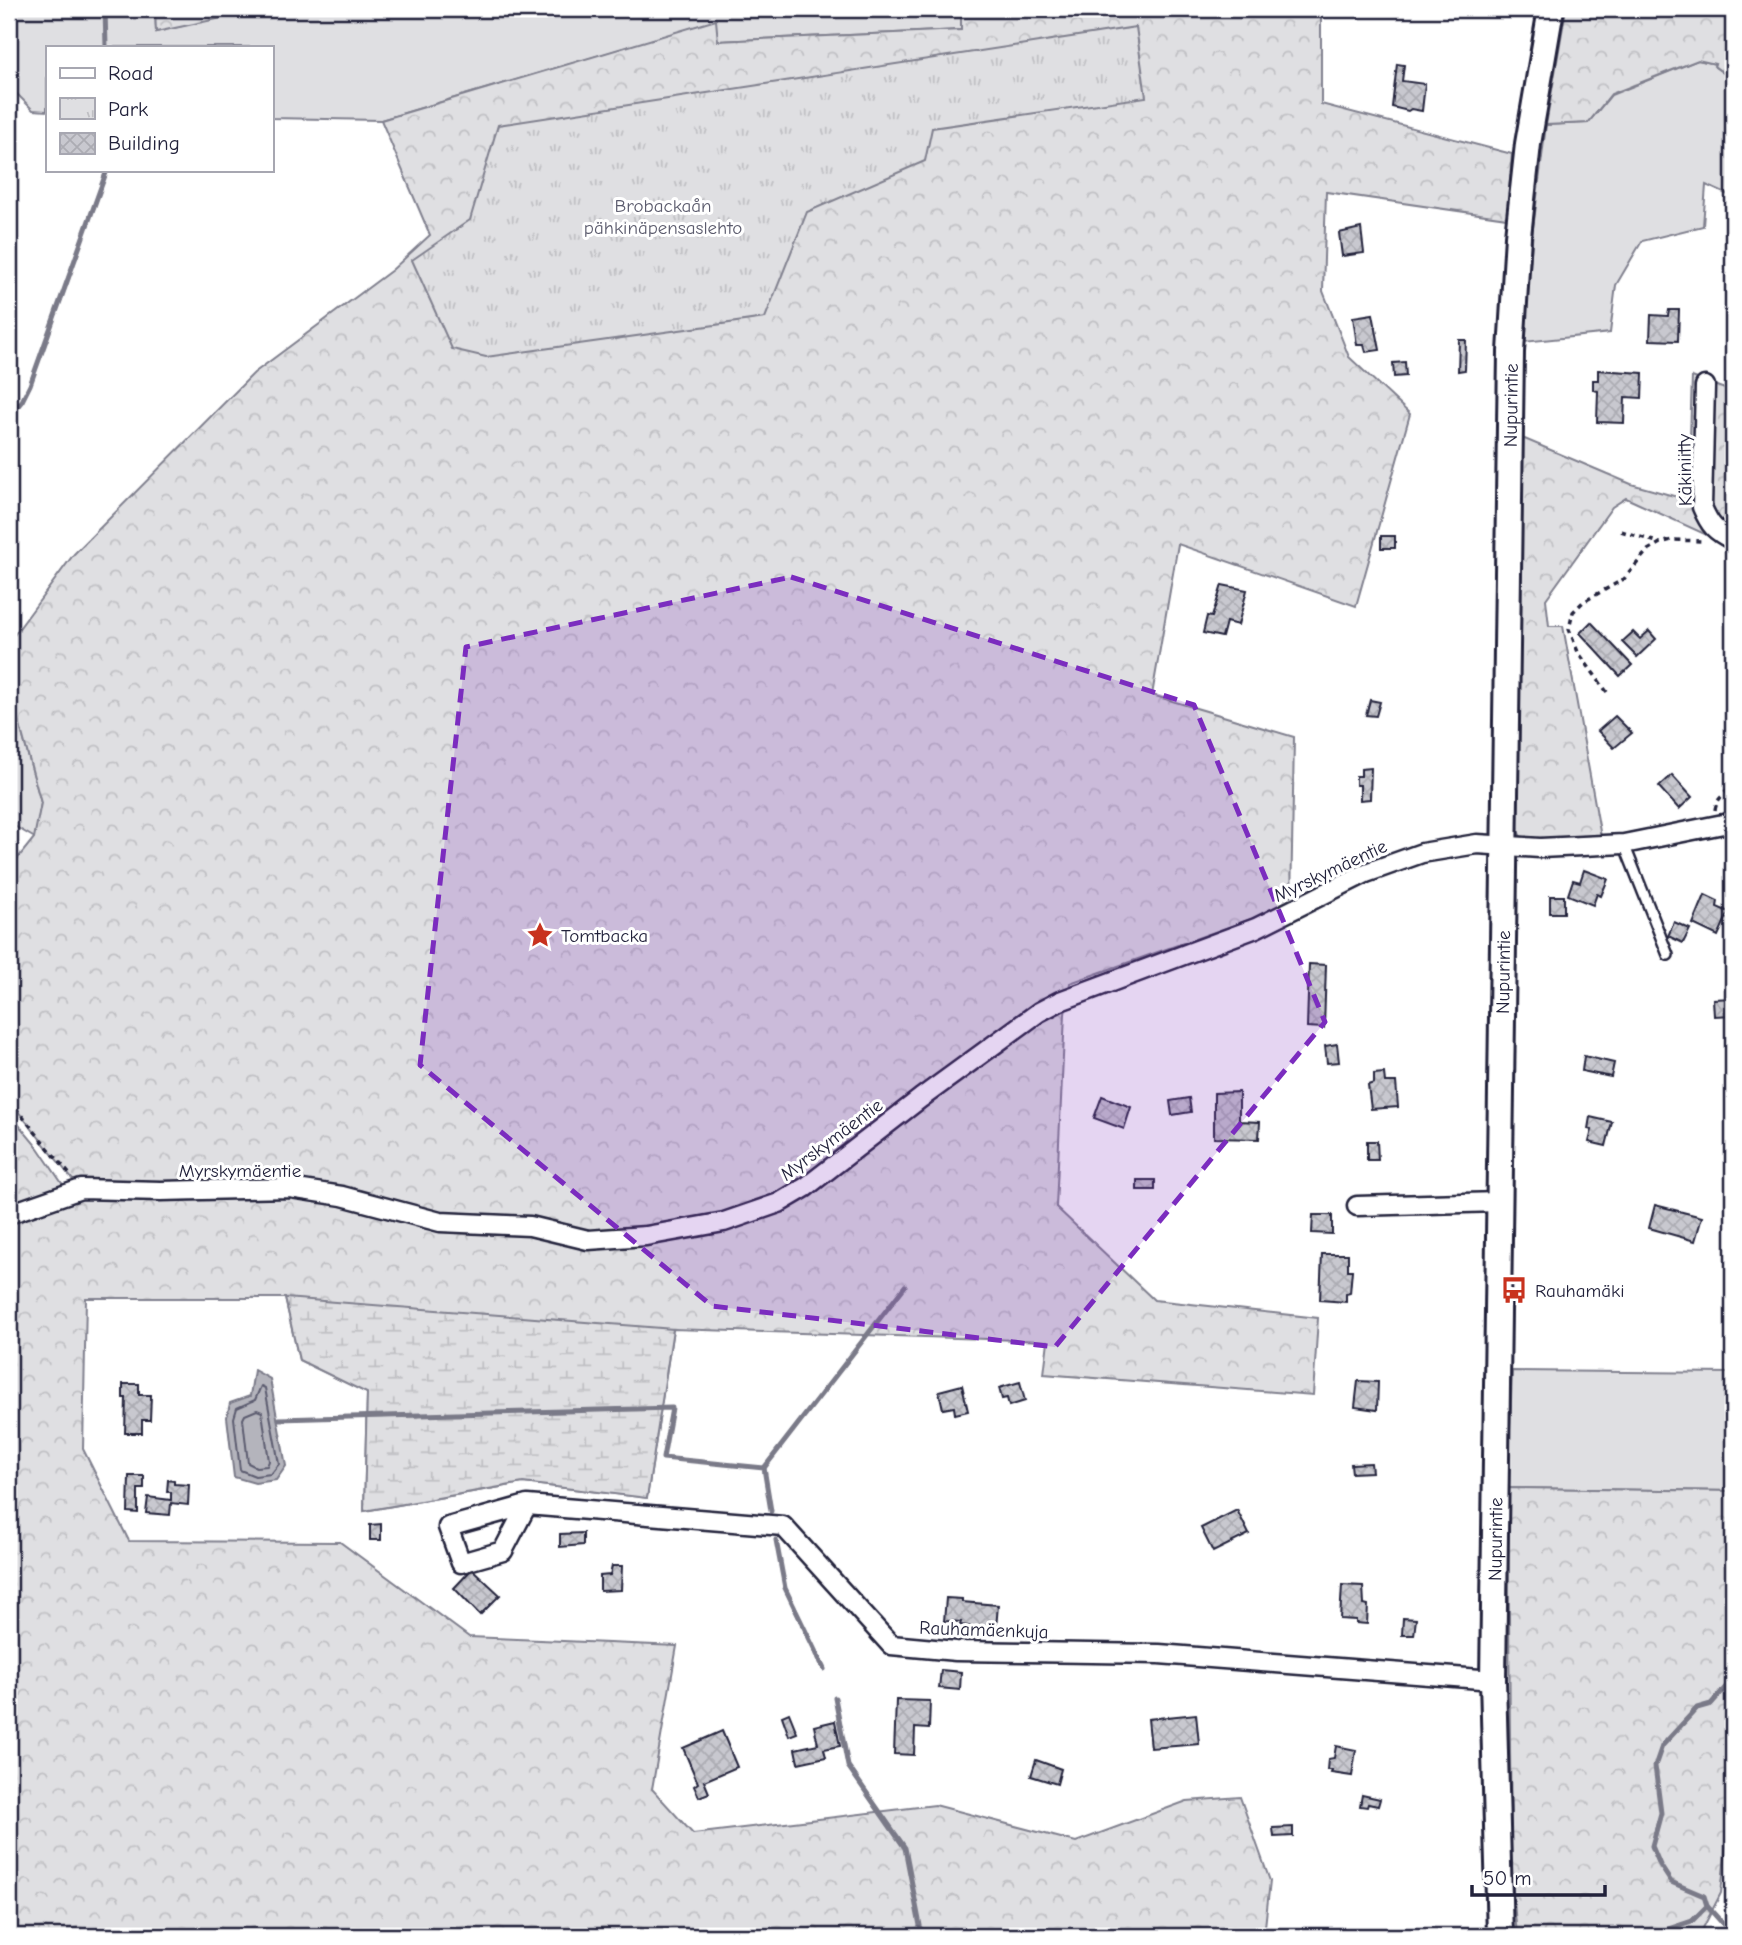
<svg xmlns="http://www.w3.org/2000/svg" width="1742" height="1945" viewBox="0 0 1742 1945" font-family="'Comic Neue',sans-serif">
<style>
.grass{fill:#dfdfe2;stroke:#80808e;stroke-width:2}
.forest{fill:url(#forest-crowns);stroke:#80808e;stroke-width:2}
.wetland{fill:url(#wetland-marsh);stroke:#80808e;stroke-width:2}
.park{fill:url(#park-tufts);stroke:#80808e;stroke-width:2}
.water{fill:#b4b4bc;stroke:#7a7a88;stroke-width:2}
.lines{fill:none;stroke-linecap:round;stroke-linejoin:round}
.shore{stroke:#5c5c6f;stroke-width:2}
.stream{stroke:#7a7a88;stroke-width:5}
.building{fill:url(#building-cross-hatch);stroke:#22223b;stroke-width:2}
.service-casing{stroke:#22223b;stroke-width:14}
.minor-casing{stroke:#22223b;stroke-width:23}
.secondary-casing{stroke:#22223b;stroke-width:30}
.path{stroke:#22223b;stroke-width:3.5;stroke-dasharray:5 5;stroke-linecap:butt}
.service{stroke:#fff;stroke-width:9}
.minor{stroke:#fff;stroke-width:18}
.secondary{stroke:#fff;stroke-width:24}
.marked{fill:#7b2cbf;fill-opacity:0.2;stroke:#7b2cbf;stroke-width:5;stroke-dasharray:14 9;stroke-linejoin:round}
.labels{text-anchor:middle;stroke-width:6;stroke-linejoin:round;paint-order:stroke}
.park-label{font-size:19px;fill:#5b5b6d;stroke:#fff}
.street-label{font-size:19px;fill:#22223b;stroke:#fff}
.poi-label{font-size:19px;fill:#22223b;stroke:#fff;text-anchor:start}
</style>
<defs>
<pattern id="forest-crowns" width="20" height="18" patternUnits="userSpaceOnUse" patternTransform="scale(1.75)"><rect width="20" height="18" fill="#dfdfe2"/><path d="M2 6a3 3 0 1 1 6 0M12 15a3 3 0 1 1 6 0" fill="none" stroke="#bfbfc3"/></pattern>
<pattern id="wetland-marsh" width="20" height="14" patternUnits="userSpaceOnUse" patternTransform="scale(1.75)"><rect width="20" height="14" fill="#dfdfe2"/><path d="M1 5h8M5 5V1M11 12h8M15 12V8" fill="none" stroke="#bfbfc3"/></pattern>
<pattern id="park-tufts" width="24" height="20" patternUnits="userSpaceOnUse" patternTransform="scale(1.75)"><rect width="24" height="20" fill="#dfdfe2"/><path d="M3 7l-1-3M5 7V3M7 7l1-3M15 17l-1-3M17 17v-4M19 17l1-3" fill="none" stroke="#bfbfc3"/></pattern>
<pattern id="building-cross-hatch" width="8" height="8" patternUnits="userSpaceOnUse" patternTransform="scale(1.75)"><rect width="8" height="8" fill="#c8c8cf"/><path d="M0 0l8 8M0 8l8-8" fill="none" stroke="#acacb3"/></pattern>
</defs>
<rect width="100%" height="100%" fill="#fff"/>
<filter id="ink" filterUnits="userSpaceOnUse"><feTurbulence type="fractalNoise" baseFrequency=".0143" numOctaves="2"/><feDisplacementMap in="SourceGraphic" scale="14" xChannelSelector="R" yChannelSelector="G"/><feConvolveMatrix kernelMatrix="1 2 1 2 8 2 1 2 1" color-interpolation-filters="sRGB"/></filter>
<g filter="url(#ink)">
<g class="grass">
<polygon points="9,9 155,9 156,32 222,17 222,9 961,9 962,30 717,41 715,21 381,120 271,118 271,47 47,47 47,111 33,110 9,86"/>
<polygon points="1698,60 1716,64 1715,67 1733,80 1733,197 1706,185 1703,226 1642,241 1616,285 1610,333 1524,342 1533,229 1546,125 1588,123 1611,95"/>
<polygon points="9,685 41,803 35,838 9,823"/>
<polygon points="1512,1371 1733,1373 1733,1491 1508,1488"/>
</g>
<g class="forest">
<polygon points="155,9 222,9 222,18 156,32"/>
<polygon points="961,9 1328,9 1321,12 1321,104 1512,154 1507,218 1326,192 1323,291 1349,357 1410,414 1356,606 1178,544 1152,695 1294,737 1291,905 1070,983 1065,1014 1056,1207 1154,1300 1318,1318 1313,1395 1044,1374 1048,1341 673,1329 647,1498 523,1483 364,1511 367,1393 299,1360 285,1298 86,1298 83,1449 129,1541 340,1542 469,1637 677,1646 652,1789 693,1834 935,1805 1076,1842 1187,1801 1240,1797 1270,1881 1264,1936 9,1936 9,1113 38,1148 68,1192 80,1189 9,1100 9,869 34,838 41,803 9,685 9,642 74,554 254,373 392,270 430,235 381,120 716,20 718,41 961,30"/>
<polygon points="1566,9 1733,9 1733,80 1714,66 1715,64 1698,60 1611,94 1588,123 1546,125"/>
<polygon points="1692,377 1733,392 1733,547 1626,498 1612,507 1546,599 1549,626 1563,626 1601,837 1535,843 1523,840 1513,823 1520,437 1631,484 1688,500"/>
<polygon points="1508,1488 1733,1491 1733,1812 1729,1818 1721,1893 1699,1936 1517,1936 1511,1867"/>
</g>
<polygon class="wetland" points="285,1298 673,1329 647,1498 523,1483 364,1511 367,1393 299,1360"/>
<polygon class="park" points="1136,27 1146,97 932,128 925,161 807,212 765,318 486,357 452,349 412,260 470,220 498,125"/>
<polygon class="water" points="254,1370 270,1379 286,1466 276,1480 255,1483 234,1477 227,1417 230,1403 250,1396"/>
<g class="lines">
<g class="shore">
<polygon points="261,1386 265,1388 279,1464 271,1474 255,1476 240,1470 234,1418 237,1408 255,1400"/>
<polygon points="257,1410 262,1412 269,1461 267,1466 256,1467 248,1463 243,1419 245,1415"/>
</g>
<g class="stream">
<polyline points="105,9 106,47"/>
<polyline points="9,417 22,401 30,385 107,170"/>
<polyline points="279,1419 672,1408 663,1458 764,1468 771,1511"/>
<polyline points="764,1468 905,1286"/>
<polyline points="776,1540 785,1588 824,1669"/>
<polyline points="835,1698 848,1766 905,1848 922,1936"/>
<polyline points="1707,1906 1733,1935"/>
<polyline points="1659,1936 1668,1929 1692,1921 1707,1906 1704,1896 1671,1882 1660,1865 1652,1846 1661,1813 1655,1766 1662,1746 1697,1708 1711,1704 1733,1679"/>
</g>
</g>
<g class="building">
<polygon points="1397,64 1404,65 1402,81 1425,84 1422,111 1411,109 1408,111 1392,107"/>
<polygon points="1361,228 1364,253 1342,256 1339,233"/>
<polygon points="1669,310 1679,310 1678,341 1650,340 1651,315 1668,316"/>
<polygon points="1373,314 1380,350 1366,352 1364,345 1357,345 1353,317"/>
<polygon points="1459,340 1466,340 1465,370 1458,371"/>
<polygon points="1405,362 1406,376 1394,377 1393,363"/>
<polygon points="1598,370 1643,373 1642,398 1625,397 1624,423 1597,422 1598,391 1593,390 1593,380 1598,380"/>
<rect x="1381" y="536" width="14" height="12"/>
<polygon points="1222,585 1247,590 1238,625 1226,622 1222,637 1203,633 1207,616 1212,617"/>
<polygon points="1591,622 1632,665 1620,676 1580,633"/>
<polygon points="1649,631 1656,639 1637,657 1622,642 1633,632 1640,639"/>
<polygon points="1370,700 1380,702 1376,716 1366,715"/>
<polygon points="1615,716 1632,733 1614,748 1598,731"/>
<polygon points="1371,768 1370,799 1360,800 1360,785 1356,785 1356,776 1361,776 1361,769"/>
<polygon points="1672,775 1692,797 1679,809 1659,787"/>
<polygon points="1584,870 1608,879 1601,896 1597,894 1593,905 1568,895 1573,880 1580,882"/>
<polygon points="1705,895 1718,901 1717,907 1729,912 1718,936 1693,924"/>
<rect x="1550" y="896" width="14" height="17"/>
<polygon points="1674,922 1690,929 1683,943 1668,936"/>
<polygon points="1309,964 1326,965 1324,1028 1307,1027"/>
<polygon points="1733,998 1733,1015 1714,1016 1713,999"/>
<polygon points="1337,1044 1339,1062 1327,1063 1325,1046"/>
<polygon points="1584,1056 1614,1063 1611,1077 1582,1071"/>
<polygon points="1384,1073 1385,1082 1396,1082 1398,1107 1371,1109 1368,1085 1374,1083 1374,1074"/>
<polygon points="1239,1092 1239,1121 1260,1122 1259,1139 1214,1138 1214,1093"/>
<polygon points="1102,1096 1131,1107 1124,1129 1094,1118"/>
<polygon points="1189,1098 1191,1112 1172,1115 1170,1101"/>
<polygon points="1590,1117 1612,1122 1606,1146 1589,1142 1592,1130 1588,1129"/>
<polygon points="1367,1141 1377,1141 1378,1160 1367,1160"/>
<rect x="1137" y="1180" width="18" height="10"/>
<polygon points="1655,1205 1702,1217 1695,1241 1649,1228"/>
<polygon points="1313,1215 1332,1215 1332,1234 1312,1233"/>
<polygon points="1322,1254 1348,1254 1348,1270 1352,1270 1350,1293 1346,1294 1346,1302 1320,1300"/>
<polygon points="1358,1381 1378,1382 1377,1410 1355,1407"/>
<polygon points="1020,1382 1025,1401 1009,1406 1007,1398 1002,1399 999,1388"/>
<polygon points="123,1384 139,1384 139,1395 151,1395 150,1420 142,1420 142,1433 125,1433 126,1398 123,1398"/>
<polygon points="962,1385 968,1411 955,1414 954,1407 943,1409 939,1391"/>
<polygon points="1371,1463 1372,1472 1352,1473 1351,1464"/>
<polygon points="129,1476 144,1476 144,1489 138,1489 138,1513 128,1512"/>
<polygon points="168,1480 174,1481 174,1484 189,1485 188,1505 171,1503 170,1515 146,1513 148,1497 171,1500 171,1492 167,1492"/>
<polygon points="1237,1510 1249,1534 1213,1552 1201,1528"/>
<polygon points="381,1524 381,1540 370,1540 370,1525"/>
<polygon points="583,1533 583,1545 560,1547 560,1534"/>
<polygon points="612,1566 622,1566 621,1590 600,1591 600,1576 610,1575"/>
<polygon points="472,1569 500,1595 480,1615 454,1588"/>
<polygon points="1342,1585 1363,1586 1364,1604 1368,1605 1367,1624 1356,1623 1356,1620 1340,1619"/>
<polygon points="946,1598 962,1599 962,1602 998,1605 996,1628 978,1628 960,1625 961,1622 944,1621"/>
<polygon points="1403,1618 1416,1619 1414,1635 1402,1635"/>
<polygon points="941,1670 961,1672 960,1690 939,1688"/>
<polygon points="896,1700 930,1701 929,1729 915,1728 914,1755 894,1754"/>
<polygon points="789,1713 797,1733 789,1736 782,1716"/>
<polygon points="1196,1714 1199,1744 1151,1748 1148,1719"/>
<polygon points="835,1721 840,1746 824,1749 826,1757 798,1763 795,1749 818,1744 814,1726"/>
<polygon points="722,1731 737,1767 704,1781 709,1793 699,1797 694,1786 698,1783 683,1748"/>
<polygon points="1336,1746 1356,1750 1352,1776 1331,1773 1332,1770 1327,1770 1328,1759 1334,1758"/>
<polygon points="1036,1760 1061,1769 1057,1784 1031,1776"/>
<polygon points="1362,1795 1380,1799 1378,1806 1368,1804 1367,1807 1360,1806"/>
<polygon points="1293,1827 1293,1836 1274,1837 1273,1828"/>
</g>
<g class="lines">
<defs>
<polyline id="service" points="1624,844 1668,955"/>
<g id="minor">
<path d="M1705,386L1702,507C1710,526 1715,531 1733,540"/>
<polyline points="1357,1206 1499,1202"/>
<polyline points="9,1214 81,1189 161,1191 290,1188 342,1196 440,1222 530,1226 588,1240 646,1236 724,1222 779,1203 806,1187 921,1098 1039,1012 1060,1001 1256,928 1366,873 1422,853 1477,844 1540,848 1624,844 1733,822"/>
<polyline points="527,1505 503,1551 461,1563 448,1527 527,1505 783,1526 891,1645 956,1651 1159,1654 1493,1680"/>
</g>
<g id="secondary">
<path id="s1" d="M1500,1936L1493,1680L1511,352L1518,236L1528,144L1551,9"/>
</g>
</defs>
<use href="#service" class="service-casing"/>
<use href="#minor" class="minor-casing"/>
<use href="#secondary" class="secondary-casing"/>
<g class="path">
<polyline points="1621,531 1660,543"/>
<polyline points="1607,692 1578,652 1569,629 1573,612 1583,602 1624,579 1648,550 1660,543 1672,540 1702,541"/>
<polyline points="1725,792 1733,783"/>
<path d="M1715,810C1717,798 1723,794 1733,790"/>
<polyline points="9,1100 71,1176"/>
</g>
<use href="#service" class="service"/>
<use href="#minor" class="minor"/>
<use href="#secondary" class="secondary"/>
</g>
</g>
<path class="marked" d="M791,577L1194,705L1325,1022L1055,1347L712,1306L420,1065L466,647Z"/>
<defs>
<symbol id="sight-bare" viewBox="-9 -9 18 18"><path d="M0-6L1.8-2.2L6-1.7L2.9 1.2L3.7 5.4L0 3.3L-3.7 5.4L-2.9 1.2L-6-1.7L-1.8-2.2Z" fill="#c8321e" stroke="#fff" stroke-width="2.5" paint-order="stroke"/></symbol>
<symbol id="bus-bare" viewBox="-9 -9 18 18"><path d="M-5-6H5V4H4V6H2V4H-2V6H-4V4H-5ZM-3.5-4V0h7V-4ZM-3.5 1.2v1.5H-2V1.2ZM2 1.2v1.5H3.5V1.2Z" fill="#c8321e" stroke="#fff" stroke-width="2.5" paint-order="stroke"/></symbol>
</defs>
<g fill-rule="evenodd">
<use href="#sight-bare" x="521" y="916" width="38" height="38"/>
<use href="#bus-bare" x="1495" y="1271" width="38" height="38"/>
</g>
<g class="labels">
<g class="park-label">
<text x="663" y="212">Brobackaån<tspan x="663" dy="22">pähkinäpensaslehto</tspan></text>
</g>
<g class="street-label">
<text dy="7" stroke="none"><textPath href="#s1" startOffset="1531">Nupurintie</textPath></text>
<text transform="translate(1684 470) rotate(-91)" y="7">Käkiniitty</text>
<text transform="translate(1330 870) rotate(-25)" y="7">Myrskymäentie</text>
<text dy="7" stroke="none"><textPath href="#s1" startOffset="964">Nupurintie</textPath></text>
<text transform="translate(831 1139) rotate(-37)" y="7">Myrskymäentie</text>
<text x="240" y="1177">Myrskymäentie</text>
<text dy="7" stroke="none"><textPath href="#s1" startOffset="397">Nupurintie</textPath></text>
<text transform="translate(984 1629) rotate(2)" y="7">Rauhamäenkuja</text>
</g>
<g class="poi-label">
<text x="561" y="942">Tomtbacka</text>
<text x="1535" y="1297">Rauhamäki</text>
</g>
</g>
<rect width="1742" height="1945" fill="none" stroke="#fff" stroke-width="35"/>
<rect x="18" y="18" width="1707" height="1910" fill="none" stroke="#22223b" stroke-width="2.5" filter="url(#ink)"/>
<rect x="46" y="46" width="228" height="126" fill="#ffffff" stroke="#a7a7b1" stroke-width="2"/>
<rect x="60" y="68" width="35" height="10" fill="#ffffff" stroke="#a7a7b1" stroke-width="2"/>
<text x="108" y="80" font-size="21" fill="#22223b">Road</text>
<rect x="60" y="98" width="35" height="21" fill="url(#park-tufts)" stroke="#a7a7b1" stroke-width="2"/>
<text x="108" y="116" font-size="21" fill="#22223b">Park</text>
<rect x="60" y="133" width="35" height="21" fill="url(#building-cross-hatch)" stroke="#a7a7b1" stroke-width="2"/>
<text x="108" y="150" font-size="21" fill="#22223b">Building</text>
<path d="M1472 1885v10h133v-10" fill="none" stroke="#22223b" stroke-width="3.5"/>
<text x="1483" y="1885" font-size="21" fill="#22223b" stroke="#ffffff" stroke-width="5" paint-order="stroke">50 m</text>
</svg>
